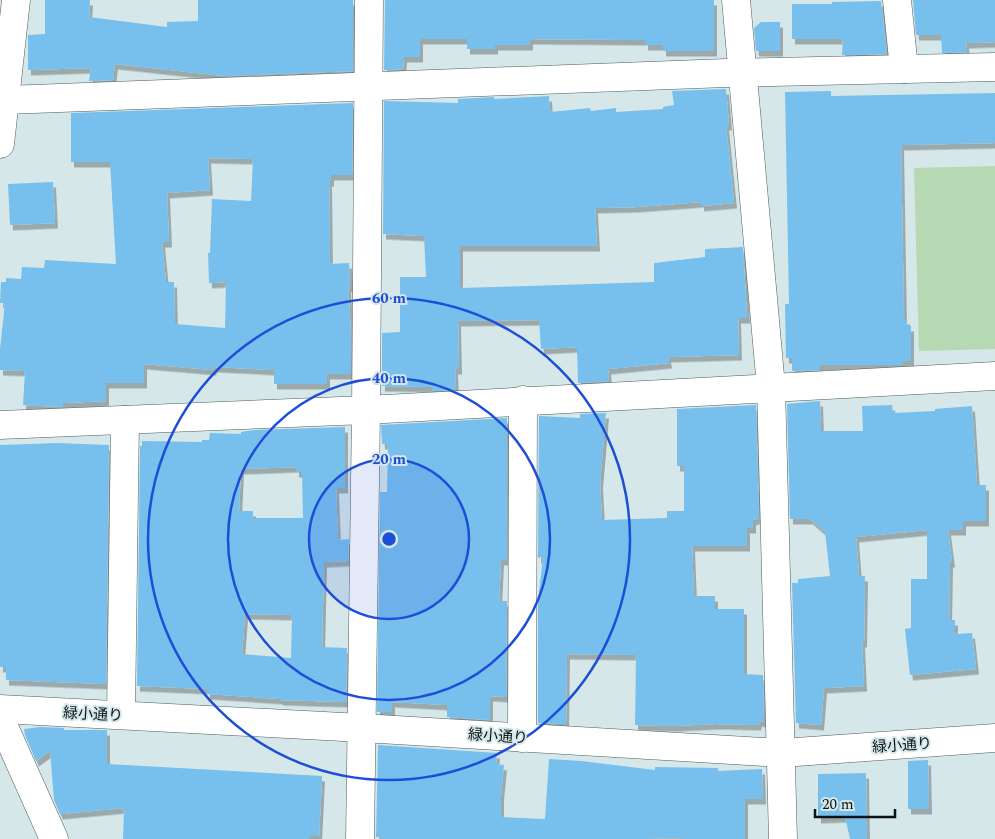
<svg xmlns="http://www.w3.org/2000/svg" width="995" height="839" viewBox="0 0 995 839" font-family="Spectral,'Noto Sans JP',serif">
<style>
.green{fill:#b6d8b3}
.building{fill:#77c0ed;fill-rule:evenodd;filter:url(#shadow)}
.lines{fill:none;stroke-linecap:round;stroke-linejoin:round}
.minor-casing{stroke:#4e5d5f;stroke-width:29}
.minor{stroke:#fff;stroke-width:28}
.ring{fill:none;stroke:#1d4ed8;stroke-width:2.5}
.labels{text-anchor:middle;stroke-width:4;stroke-linejoin:round;paint-order:stroke}
.street-label{font-size:15px;fill:#0e1415;stroke:#d5e7e9}
.centre{fill:#1d4ed8;stroke:#d5e7e9;stroke-width:2.5}
.ring-label{font-size:15px;text-anchor:middle;font-weight:bold;fill:#1d4ed8;stroke:#d5e7e9;stroke-width:4;stroke-linejoin:round;paint-order:stroke}
</style>
<defs>
<filter id="shadow"><feDropShadow dx="3" dy="5.5" stdDeviation="0" flood-color="#0004"/></filter>
</defs>
<rect width="100%" height="100%" fill="#d5e7e9"/>
<polygon class="green" points="995,166 995,349 919,351 914,168"/>
<g class="building">
<polygon points="45,0 90,0 89,17 167,27 167,22 198,21 198,0 353,0 353,71 225,76 115,64 113,80 89,81 91,68 28,70 28,35 45,34"/>
<polygon points="385,0 714,0 714,51 663,51 663,45 645,45 645,40 530,39 530,45 495,45 495,49 467,49 467,39 420,39 420,57 404,57 403,69 384,70"/>
<polygon points="913,0 995,0 995,42 966,43 967,52 942,53 941,35 916,35"/>
<polygon points="881,1 887,54 842,55 843,39 792,39 792,4 832,4 832,2"/>
<polygon points="761,22 780,22 780,51 756,51 754,28"/>
<polygon points="726,89 729,125 726,125 734,203 701,206 701,202 636,207 595,208 597,246 460,246 460,288 654,282 654,263 705,257 705,249 743,247 747,318 738,318 739,355 668,357 669,363 608,369 609,381 578,383 577,347 541,349 539,320 458,321 459,369 455,369 456,390 432,391 432,387 382,386 382,333 400,332 400,277 426,277 424,236 383,234 384,101 458,103 458,99 494,97 494,99 549,96 550,112 590,108 591,111 616,108 616,112 663,109 663,107 674,105 672,91"/>
<polygon points="831,91 831,96 995,93 995,143 901,145 904,319 907,319 907,326 911,326 911,361 903,361 903,365 820,365 820,370 792,371 792,358 786,358 785,304 789,304 785,92"/>
<path d="M353,103L352,175H331V181H329L330,264L349,263L350,286L348,287L351,334V374H327V384H274V370L214,367L213,370L144,364V383H106V401L63,403V407L23,405L25,371L0,370V349L5,303H0L1,282H6V278L21,279L22,267L44,268L45,260L116,264L110,162H71V113ZM208,158L253,159L251,201L212,199L210,253H208L209,283L226,282L225,328L175,324L174,282H166L162,242H169L167,193L210,190Z"/>
<polygon points="53,182 55,223 10,225 8,184"/>
<polygon points="820,401 821,431 863,431 862,406 892,405 893,413 935,411 935,409 972,406 977,485 986,485 986,521 963,521 963,530 948,530 952,562 950,562 949,620 955,620 955,634 972,633 976,669 910,675 905,629 911,628 911,579 927,579 927,530 856,537 859,576 865,576 864,642 862,642 864,686 824,688 821,725 796,723 792,583 798,583 798,579 830,576 825,532 810,519 790,519 787,404"/>
<polygon points="756,405 759,518 753,520 753,528 747,528 747,546 692,546 694,596 715,596 715,609 744,609 744,674 763,675 764,722 759,721 758,725 717,724 673,726 635,725 636,655 567,654 566,724 538,723 538,602 543,557 538,558 539,416 580,418 580,414 606,413 600,483 602,520 667,518 667,511 684,511 684,466 677,466 677,409"/>
<polygon points="507,418 507,560 501,560 499,601 507,601 506,697 490,696 490,720 447,717 447,705 392,702 392,712 377,712 380,492 387,492 388,444 382,444 381,425"/>
<path d="M345,427V488H336L338,540L349,539L348,561L324,562L322,647L347,648L346,702L280,700V699L207,694V689L137,686L140,446H142V441L202,442V440H209L210,433L241,434V432L254,430ZM296,467V472H302L303,518H253V511H239L241,469ZM245,614L292,615L291,658L242,654Z"/>
<polygon points="57,443 109,445 106,684 6,680 6,667 0,667 0,445"/>
<polygon points="40,727 64,728 64,730 107,730 107,764 322,776 319,836 309,836 309,839 123,839 124,808 60,814 54,800 50,751 36,761 25,735 24,729"/>
<polygon points="378,745 497,753 496,764 504,765 501,795 501,817 545,819 549,759 581,761 655,770 655,767 718,768 718,771 762,769 763,799 745,799 745,839 681,839 681,838 647,839 381,839 381,837 376,837"/>
<polygon points="928,760 929,809 908,809 908,761"/>
<polygon points="866,773 867,839 850,839 845,817 818,818 818,774"/>
</g>
<g class="lines">
<defs>
<g id="minor">
<polyline points="736,0 771,387 783,839"/>
<polyline points="897,0 904,69"/>
<polyline points="6,100 726,73 995,67"/>
<polyline points="0,144 16,0"/>
<polyline points="0,425 366,410 995,376"/>
<polyline points="0,709 362,728 782,753 995,738"/>
<polyline points="121,715 125,420"/>
<polyline points="0,718 54,839"/>
<polyline points="522,738 523,400"/>
<polyline points="360,839 366,410 369,0"/>
</g>
</defs>
<use href="#minor" class="minor-casing"/>
<use href="#minor" class="minor"/>
</g>
<circle cx="389" cy="539" r="80" fill="#1d4ed8" fill-opacity=".12"/>
<g class="ring">
<circle cx="389" cy="539" r="80"/>
<circle cx="389" cy="539" r="161"/>
<circle cx="389" cy="539" r="241"/>
</g>
<g class="labels">
<g class="street-label">
<text transform="translate(93 714) rotate(3)" y="5">緑小通り</text>
<text transform="translate(498 736) rotate(4)" y="5">緑小通り</text>
<text transform="translate(902 745) rotate(-4)" y="5">緑小通り</text>
</g>
</g>
<circle cx="389" cy="539" r="8" class="centre"/>
<g class="ring-label">
<text x="389" y="303">60 m</text>
<text x="389" y="383">40 m</text>
<text x="389" y="464">20 m</text>
</g>
<path d="M815 809v8h80v-8" fill="none" stroke="#0e1415" stroke-width="2.5"/>
<text x="822" y="809" font-size="15" fill="#0e1415" stroke="#d5e7e9" stroke-width="4" paint-order="stroke">20 m</text>
</svg>
